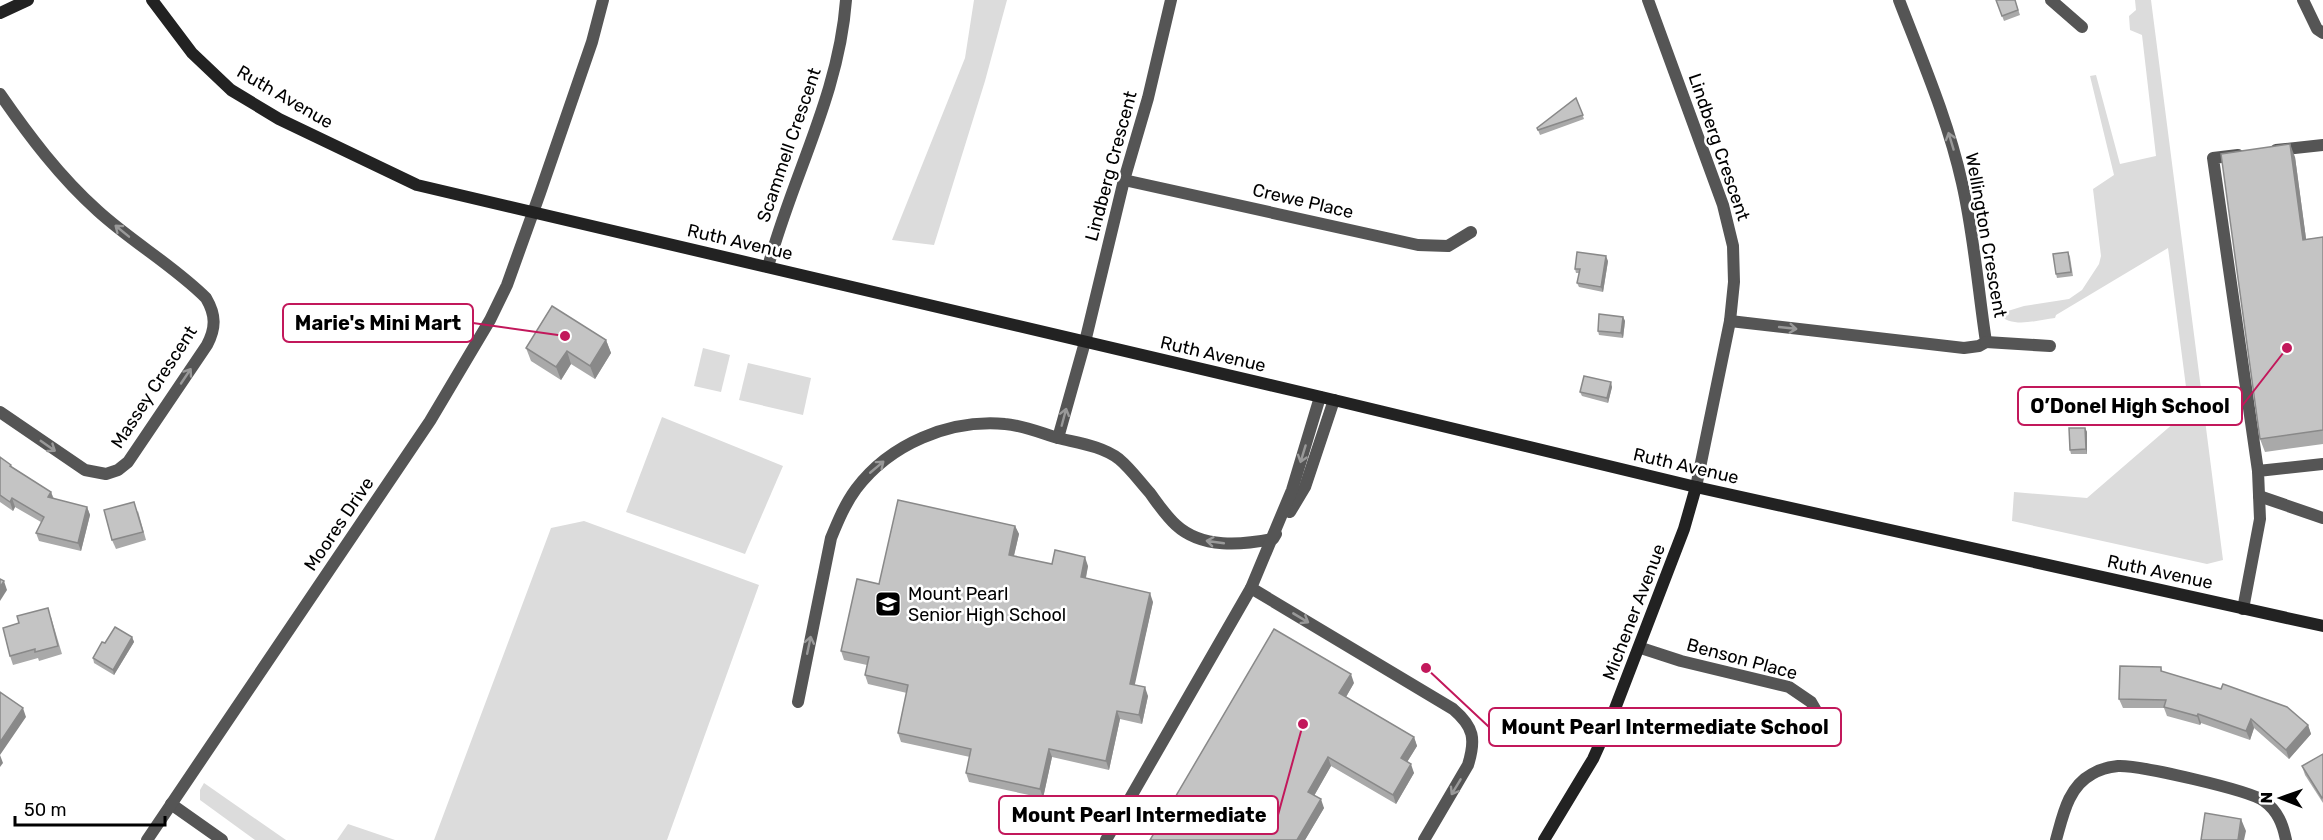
<svg xmlns="http://www.w3.org/2000/svg" width="2323" height="840" viewBox="0 0 2323 840" font-family="Rubik,sans-serif">
<style>
.green{fill:#dcdcdc}
.lines{fill:none;stroke-linecap:round;stroke-linejoin:round}
.lane{stroke:#555;stroke-width:12}
.street{stroke:#555;stroke-width:12}
.secondary{stroke:#222;stroke-width:12}
.wall{fill:#a9a9a9}
.shaded-wall{fill:#898989}
.building{fill:#c4c4c4;stroke:#898989;stroke-width:1.5}
.oneway{stroke:#999}
.labels{text-anchor:middle;stroke-width:5;stroke-linejoin:round;paint-order:stroke}
.street-label{font-size:18px;fill:#000;stroke:#fff}
.poi-label{font-size:18px;fill:#000;stroke:#fff;text-anchor:start}
.leader{fill:none;stroke:#c2185b;stroke-width:2}
.callout-dot{fill:#c2185b;stroke:#fff;stroke-width:2}
.callout{fill:#fff;stroke:#c2185b;stroke-width:2}
.callout-label{font-size:20px;text-anchor:middle;font-weight:bold;fill:#000}
</style>
<rect width="100%" height="100%" fill="#fff"/>
<g class="green">
<polygon points="974,0 1007,0 985,81 934,245 892,240 965,58"/>
<path d="M2135,0H2151L2223,560L2207,564L2012,521L2014,492L2087,498L2189,410L2168,248L2056,315L2055,318C2036,320 2013,329 1998,314L2024,306L2069,299L2082,290L2099,264L2101,256L2093,189L2114,175L2090,76L2096,75L2120,164L2156,156L2142,35L2130,30L2129,16L2136,10Z"/>
<polygon points="703,348 730,355 721,392 694,386"/>
<polygon points="748,363 811,378 803,415 739,400"/>
<polygon points="662,417 783,466 745,554 626,512"/>
<polygon points="584,521 759,585 667,840 434,840 551,528"/>
<polygon points="204,783 286,840 255,840 200,800 200,790"/>
<polygon points="348,824 395,840 337,840"/>
</g>
<g class="lines">
<g class="lane">
<polyline points="2303,0 2317,29 2323,33"/>
<polyline points="2276,150 2323,145"/>
<polyline points="2238,155 2213,158 2258,471"/>
<path d="M1058,438C1078,443 1102,446 1119,459C1131,469 1140,482 1150,493C1158,504 1166,516 1176,525C1202,549 1242,545 1273,539L1276,534"/>
<polyline points="2259,496 2323,518"/>
<polyline points="1290,512 1305,487 1334,400"/>
<path d="M1251,588L1453,709C1474,727 1476,739 1468,765L1424,840"/>
<polyline points="2243,609 2260,519 2258,471 2323,464"/>
<path d="M798,702L831,538C838,521 845,504 856,489C890,444 949,419 1005,424C1022,425 1041,433 1058,438L1085,342"/>
<polyline points="171,804 222,840"/>
<polyline points="1106,840 1251,588 1292,490 1320,397"/>
</g>
<g class="street">
<polyline points="1648,0 1723,205 1733,246 1734,282 1730,321 1696,487"/>
<polyline points="2051,0 2082,27"/>
<path d="M0,94C29,136 60,177 98,211C132,242 174,266 206,298C216,315 216,328 207,345L128,462L118,470L106,474L85,470L0,412"/>
<polyline points="1124,180 1418,245 1448,246 1471,232"/>
<path d="M768,267C792,177 839,95 846,0"/>
<path d="M1730,321L1964,348L1979,346L1986,342C1978,289 1974,235 1962,183C1948,120 1922,60 1899,0"/>
<polyline points="1085,342 1124,180 1148,98 1171,0"/>
<polyline points="1986,342 2050,346"/>
<polyline points="1641,648 1681,661 1789,687 1811,702 1822,721"/>
<polyline points="147,840 430,421 490,320 507,285 540,193 592,42 603,0"/>
<path d="M2056,840C2063,815 2068,787 2092,774C2100,769 2109,767 2118,766C2139,765 2249,790 2264,801C2278,811 2283,825 2286,840"/>
</g>
<g class="secondary">
<polyline points="152,0 192,53 231,90 279,119 417,185 1334,400 1696,487 2323,626"/>
<polyline points="0,13 28,0"/>
<polyline points="1544,840 1593,759 1611,719 1684,529 1696,487"/>
</g>
</g>
<g class="wall">
<polygon points="1996,0 2015,0 2020,15 2004,21"/>
<polygon points="1576,98 1584,119 1540,135 1538,130"/>
<polygon points="2295,157 2306,239 2323,237 2323,444 2265,452 2260,439"/>
<polygon points="2068,252 2070,257 2073,276 2057,278 2056,274"/>
<polygon points="1608,261 1603,292 1579,287 1577,283 1579,273 1576,273 1575,269"/>
<polygon points="1623,317 1625,321 1623,338 1599,335 1598,331"/>
<polygon points="606,340 611,353 595,379 571,364 561,380 531,361 526,348"/>
<polygon points="1612,387 1608,403 1582,396 1580,392"/>
<polygon points="2085,428 2087,432 2087,454 2071,454 2070,450"/>
<polygon points="0,457 12,467 51,492 54,499 87,507 90,515 81,551 39,541 36,533 41,522 15,507 13,511 0,502"/>
<polygon points="138,511 146,540 116,549 112,540"/>
<polygon points="1015,526 1019,534 1014,556 1052,564 1088,566 1086,578 1153,602 1134,685 1148,696 1142,724 1120,719 1109,770 1052,757 1043,798 969,782 966,773 970,757 901,742 898,733 907,693 868,684 865,675 867,665 844,660 841,651 879,584"/>
<polygon points="51,617 62,654 39,661 38,658 13,665 10,656"/>
<polygon points="132,637 134,642 114,675 94,663 93,658"/>
<polygon points="2161,667 2162,671 2308,725 2311,734 2289,759 2254,728 2250,740 2201,723 2200,725 2167,716 2164,708 2123,708 2119,699"/>
<polygon points="1354,683 1346,697 1414,737 1417,746 1407,762 1414,773 1396,804 1331,766 1314,796 1324,808 1305,840 1150,840"/>
<polygon points="2323,754 2323,803 2305,775 2302,766"/>
</g>
<g class="shaded-wall">
<polygon points="2290,144 2295,157 2308,253 2303,240"/>
<polygon points="1606,256 1608,261 1603,292 1601,287"/>
<polygon points="1623,317 1625,321 1623,338 1621,333"/>
<polygon points="606,340 611,353 595,379 590,366"/>
<polygon points="567,351 571,364 561,380 556,367"/>
<polygon points="1611,382 1612,387 1608,403 1607,398"/>
<polygon points="2085,428 2087,432 2087,454 2086,449"/>
<polygon points="51,492 54,501 48,497"/>
<polygon points="12,498 15,507 13,511 10,502"/>
<polygon points="87,507 90,515 81,551 78,543"/>
<polygon points="1015,526 1019,534 1012,563 1009,555"/>
<polygon points="1085,557 1088,566 1084,586 1081,577"/>
<polygon points="4,581 7,590 0,601 0,587"/>
<polygon points="1150,593 1153,602 1133,693 1130,684"/>
<polygon points="132,637 134,642 114,675 113,670"/>
<polygon points="1351,674 1354,683 1343,702 1339,693"/>
<polygon points="1145,687 1148,696 1142,724 1139,715"/>
<polygon points="23,708 26,717 0,755 3,763 0,767 0,742"/>
<polygon points="1117,711 1120,719 1109,770 1106,761"/>
<polygon points="2198,714 2201,723 2200,725 2197,716"/>
<polygon points="2251,719 2254,728 2250,740 2246,731"/>
<polygon points="2308,725 2311,734 2289,759 2286,750"/>
<polygon points="1414,737 1417,746 1404,767 1401,758"/>
<polygon points="1049,749 1052,757 1043,798 1040,789"/>
<polygon points="1328,757 1331,766 1311,801 1308,792"/>
<polygon points="1411,764 1414,773 1396,804 1393,795"/>
<polygon points="1321,799 1324,808 1305,840 1297,840"/>
<polygon points="2241,819 2246,831 2244,840 2238,840"/>
</g>
<g class="building">
<polygon points="1996,0 2015,0 2018,10 2002,16"/>
<polygon points="1576,98 1583,115 1538,130 1537,128"/>
<polygon points="2290,144 2303,240 2323,237 2323,430 2260,439 2221,154"/>
<polygon points="1577,252 1606,256 1601,287 1577,283 1580,269 1575,269"/>
<polygon points="2068,252 2071,272 2056,274 2053,254"/>
<polygon points="552,306 606,340 590,366 567,351 556,367 526,348"/>
<polygon points="1599,314 1623,317 1621,333 1598,331"/>
<polygon points="1584,376 1611,382 1607,398 1580,392"/>
<polygon points="2069,428 2085,428 2086,449 2070,450"/>
<polygon points="0,457 11,465 10,466 51,492 48,497 87,507 78,543 36,533 44,517 12,498 10,502 0,495"/>
<polygon points="898,500 1015,526 1009,555 1052,564 1055,550 1085,557 1081,577 1150,593 1130,684 1145,687 1139,715 1117,711 1106,761 1049,749 1040,789 966,773 971,749 898,733 908,685 865,675 869,657 841,651 857,579 879,584"/>
<polygon points="134,502 143,532 112,540 104,510"/>
<polygon points="0,579 4,581 0,587"/>
<polygon points="48,608 58,646 35,652 35,649 10,656 3,628 19,623 17,616"/>
<polygon points="115,627 132,637 113,670 93,658 102,642 105,643"/>
<polygon points="1274,629 1351,674 1339,693 1414,737 1401,758 1411,764 1393,795 1328,757 1308,792 1321,799 1297,840 1150,840"/>
<polygon points="2120,666 2161,667 2161,671 2221,689 2223,684 2287,707 2308,725 2286,750 2251,719 2246,731 2198,714 2197,716 2164,707 2166,700 2119,699"/>
<polygon points="0,692 23,708 0,742"/>
<polygon points="2323,754 2323,797 2322,798 2302,766"/>
<polygon points="2205,813 2241,819 2238,840 2201,840"/>
</g>
<defs><path id="oneway-shaft" d="M-6 0H5M1.5-3L5.5 0L1.5 3" fill="none" stroke-width="1.6" stroke-linecap="round" stroke-linejoin="round" transform="scale(1.5)"/></defs>
<g class="oneway">
<use href="#oneway-shaft" transform="translate(1951 141) rotate(-107)"/>
<use href="#oneway-shaft" transform="translate(122 231) rotate(-141)"/>
<use href="#oneway-shaft" transform="translate(1788 328) rotate(6)"/>
<use href="#oneway-shaft" transform="translate(186 376) rotate(-56)"/>
<use href="#oneway-shaft" transform="translate(1064 417) rotate(-75)"/>
<use href="#oneway-shaft" transform="translate(48 446) rotate(35)"/>
<use href="#oneway-shaft" transform="translate(1303 454) rotate(107)"/>
<use href="#oneway-shaft" transform="translate(877 467) rotate(-40)"/>
<use href="#oneway-shaft" transform="translate(1215 542) rotate(-172)"/>
<use href="#oneway-shaft" transform="translate(1301 618) rotate(31)"/>
<use href="#oneway-shaft" transform="translate(809 645) rotate(-78)"/>
<use href="#oneway-shaft" transform="translate(1456 787) rotate(121)"/>
</g>
<defs>
<symbol id="school-square" viewBox="-11 -11 22 22"><rect x="-9" y="-9" width="18" height="18" rx="4" fill="#000" stroke="#fff"/><path d="M0-5L7-2L0 1L-7-2ZM-4 1L0 2.5L4 1V4Q0 6-4 4Z" fill="#fff"/></symbol>
</defs>
<g fill-rule="evenodd">
<use href="#school-square" x="873" y="589" width="30" height="30"/>
</g>
<g class="labels">
<g class="street-label">
<text transform="translate(285 97) rotate(30)" y="6">Ruth Avenue</text>
<text transform="translate(789 145) rotate(-71)" y="6">Scammell Crescent</text>
<text transform="translate(1719 147) rotate(71)" y="6">Lindberg Crescent</text>
<text transform="translate(1111 166) rotate(-75)" y="6">Lindberg Crescent</text>
<text transform="translate(1303 201) rotate(13)" y="6">Crewe Place</text>
<text transform="translate(1986 235) rotate(80)" y="6">Wellington Crescent</text>
<text transform="translate(740 242) rotate(13)" y="6">Ruth Avenue</text>
<text transform="translate(1213 354) rotate(13)" y="6">Ruth Avenue</text>
<text transform="translate(154 387) rotate(-57)" y="6">Massey Crescent</text>
<text transform="translate(1686 466) rotate(13)" y="6">Ruth Avenue</text>
<text transform="translate(339 524) rotate(-56)" y="6">Moores Drive</text>
<text transform="translate(2160 572) rotate(12)" y="6">Ruth Avenue</text>
<text transform="translate(1634 612) rotate(-69)" y="6">Michener Avenue</text>
<text transform="translate(1742 659) rotate(15)" y="6">Benson Place</text>
</g>
<g class="poi-label">
<text x="908" y="600">Mount Pearl<tspan x="908" dy="21">Senior High School</tspan></text>
</g>
</g>
<path class="leader" d="M565 336L473 323M2287 348L2242 406M1426 668L1489 727M1303 724L1278 815"/>
<g class="callout-dot">
<circle cx="565" cy="336" r="6"/>
<circle cx="2287" cy="348" r="6"/>
<circle cx="1426" cy="668" r="6"/>
<circle cx="1303" cy="724" r="6"/>
</g>
<g class="callout">
<rect x="283" y="304" width="190" height="38" rx="6"/>
<rect x="2018" y="387" width="224" height="38" rx="6"/>
<rect x="1489" y="708" width="352" height="38" rx="6"/>
<rect x="999" y="796" width="279" height="38" rx="6"/>
</g>
<g class="callout-label">
<text x="378" y="330">Marie's Mini Mart</text>
<text x="2130" y="413">O’Donel High School</text>
<text x="1665" y="734">Mount Pearl Intermediate School</text>
<text x="1139" y="822">Mount Pearl Intermediate</text>
</g>
<g transform="translate(2281 798) rotate(271)" stroke="#ffffff" stroke-width="4.5" paint-order="stroke">
<path d="M0-4.5L10 22L0 15L-10 22Z" fill="#000000"/>
<text y="-9" font-size="16" font-weight="bold" text-anchor="middle" fill="#000000">N</text>
</g>
<path d="M15 816v9h150v-9" fill="none" stroke="#000000" stroke-width="3"/>
<text x="24" y="816" font-size="18" fill="#000000" stroke="#ffffff" stroke-width="4.5" paint-order="stroke">50 m</text>
</svg>
